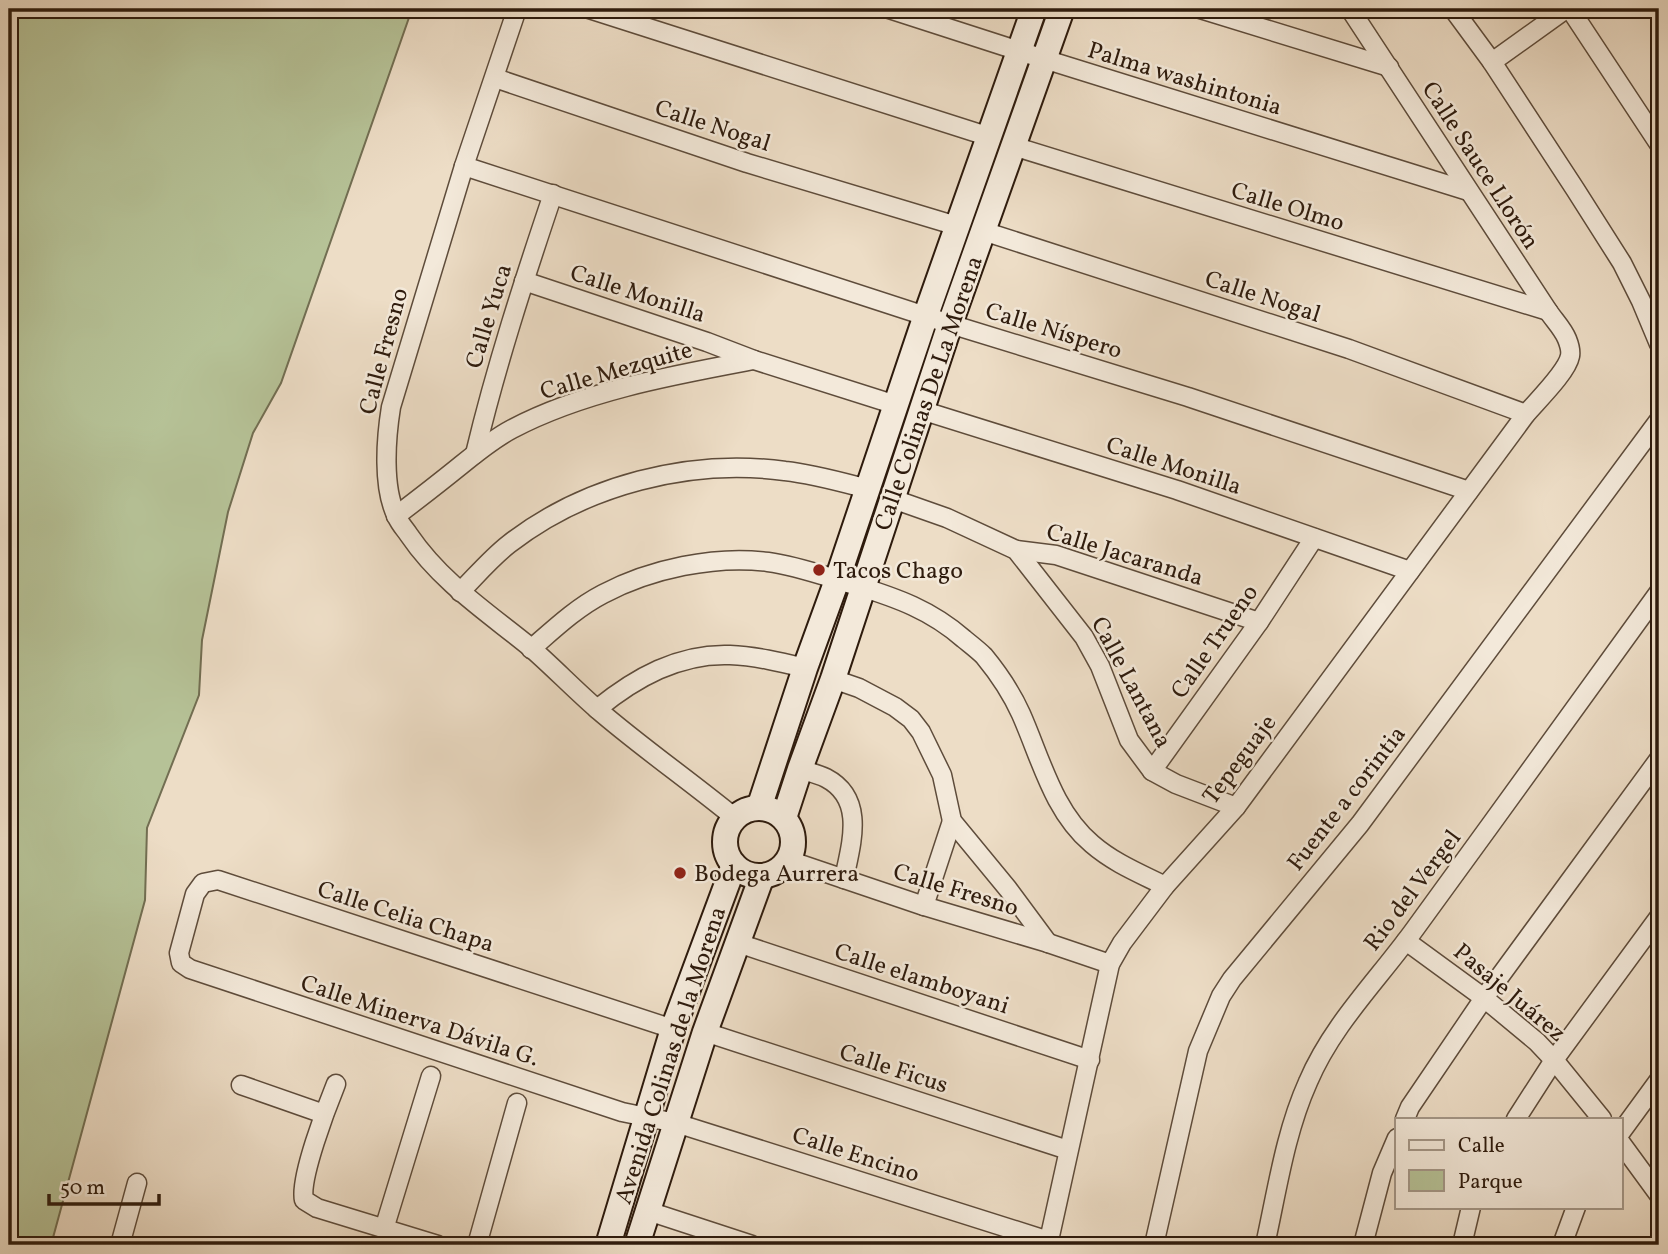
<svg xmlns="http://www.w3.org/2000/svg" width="1668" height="1254" viewBox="0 0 1668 1254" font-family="Vollkorn,serif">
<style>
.green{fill:#b6c297;stroke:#726e52;stroke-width:2}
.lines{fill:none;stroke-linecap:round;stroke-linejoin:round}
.street-casing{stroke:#5e4c3b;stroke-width:21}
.secondary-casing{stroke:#2e1b0d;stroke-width:28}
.street{stroke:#f3e9da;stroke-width:18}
.secondary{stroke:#f3e9da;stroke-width:24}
.poi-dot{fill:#8f2418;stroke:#f3e9da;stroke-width:2.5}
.labels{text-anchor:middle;stroke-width:5;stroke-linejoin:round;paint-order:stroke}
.street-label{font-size:24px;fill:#2e1b0d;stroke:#f3e9da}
.poi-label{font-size:24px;fill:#2e1b0d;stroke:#f3e9da;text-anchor:start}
</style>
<rect width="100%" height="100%" fill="#edddc6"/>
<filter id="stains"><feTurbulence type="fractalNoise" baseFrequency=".00286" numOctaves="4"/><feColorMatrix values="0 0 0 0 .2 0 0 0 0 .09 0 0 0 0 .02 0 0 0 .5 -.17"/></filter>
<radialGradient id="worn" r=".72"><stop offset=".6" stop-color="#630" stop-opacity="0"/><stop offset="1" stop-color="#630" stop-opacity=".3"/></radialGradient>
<polygon class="green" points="9,9 412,9 281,383 253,433 228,512 202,640 199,695 147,828 145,900 51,1245 9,1245"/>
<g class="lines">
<defs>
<g id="street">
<path d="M517,9L464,166L391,407C386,438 382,488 397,517C400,524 405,529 409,535C441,582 487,612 530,647C553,667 574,689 597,709C641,747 690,781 735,818"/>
<polyline points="589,9 990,137"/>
<polyline points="889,9 1044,59 1468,191"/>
<polyline points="1200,9 1389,67"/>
<polyline points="1453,9 1492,62 1575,189 1622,263 1641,301 1659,344"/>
<polyline points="1570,9 1659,144"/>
<polyline points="1492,62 1566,9"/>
<polyline points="495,78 747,163 957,226"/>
<polyline points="1013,146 1548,311"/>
<polyline points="464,166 950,324 1188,397 1469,491"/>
<polyline points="983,231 1349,349 1526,414"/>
<polyline points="524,281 707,342 754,360 896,405"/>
<polyline points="921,410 1177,490 1410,571"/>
<path d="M475,454C496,366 524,280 553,194"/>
<polyline points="893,499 947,518 1016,550 1084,637 1100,666 1129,740 1152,771 1176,784 1236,807"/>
<path d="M396,516C417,500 439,483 460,466C476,453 493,439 512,429C584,391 674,375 754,360"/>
<polyline points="1016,550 1056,555 1259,622"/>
<path d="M460,592C476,576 491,558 509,544C585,485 690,458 785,471C813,474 841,482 868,489"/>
<path d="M531,649C554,629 576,608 603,594C650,569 715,555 768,562C798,566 827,577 855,585C897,598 931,610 964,639C970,644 978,650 984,656C998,673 1012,694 1021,714C1041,759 1053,811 1092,844C1114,863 1139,873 1165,886"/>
<polyline points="833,679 859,688 895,707 911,719 921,732 942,775 952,821 1008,889 1048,943"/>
<path d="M597,709C635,678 679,653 730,655C755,656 780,662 805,668"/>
<path d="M800,769C809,772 818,774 826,778C866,799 851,844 844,879"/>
<polyline points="1152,771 1259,622 1314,538"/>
<polyline points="788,860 924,906 1048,943 1110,964"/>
<polyline points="924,906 952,821"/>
<polyline points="1406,941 1484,998 1537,1042 1554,1060 1602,1119"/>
<polyline points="738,943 1090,1060"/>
<polyline points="673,1029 218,880 203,883 195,894 179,953 181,963 190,969 622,1112 676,1123 1049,1241"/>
<polyline points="705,1032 1068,1150"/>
<path d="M336,1084C327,1106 299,1179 304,1200L317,1208L438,1245"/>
<polyline points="241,1085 324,1114"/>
<polyline points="1405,1119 1410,1107 1484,998 1659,759"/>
<polyline points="1516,1119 1554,1060 1659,917"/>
<polyline points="1621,1132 1659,1080"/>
<polyline points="1621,1143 1659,1195"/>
<polyline points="648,1211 752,1245"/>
<polyline points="384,1229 431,1076"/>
<polyline points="120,1245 137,1183"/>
<polyline points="477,1245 517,1103"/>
<path d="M1048,1245L1110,964L1122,943L1165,886L1236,807L1526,414C1537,401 1567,372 1570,356C1571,351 1569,344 1567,339C1563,329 1554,320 1548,311L1350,9"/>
<polyline points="1154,1245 1198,1051 1221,996 1232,979 1360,824 1659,420"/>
<path d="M1265,1245C1277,1191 1285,1133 1308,1082C1333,1023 1380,978 1417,926C1498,815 1578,704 1659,592"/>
<polyline points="1363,1245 1382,1173 1397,1138"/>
<polyline points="1462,1245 1471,1207"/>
<polyline points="1562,1245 1576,1207"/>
</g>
<g id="secondary">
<polyline points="759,808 805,668 837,580 926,315 1034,9"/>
<circle cx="759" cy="842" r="34"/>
<polyline points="784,818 800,769 833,679 950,324 1062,9"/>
<polyline points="608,1245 673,1029 734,865"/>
<polyline points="637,1245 705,1032 762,876"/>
</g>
</defs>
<use href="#street" class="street-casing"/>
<use href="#secondary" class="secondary-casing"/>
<use href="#street" class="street"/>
<use href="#secondary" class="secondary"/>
</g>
<g class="poi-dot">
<circle cx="819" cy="570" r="7"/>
<circle cx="680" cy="873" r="7"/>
</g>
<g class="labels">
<g class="street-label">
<text transform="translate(1185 78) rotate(17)" y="8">Palma washintonia</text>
<text transform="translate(713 125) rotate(18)" y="8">Calle Nogal</text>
<text transform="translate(1481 165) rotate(57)" y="8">Calle Sauce Llorón</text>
<text transform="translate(1288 206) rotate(17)" y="8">Calle Olmo</text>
<text transform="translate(638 293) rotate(18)" y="8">Calle Monilla</text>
<text transform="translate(1263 296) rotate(18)" y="8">Calle Nogal</text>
<text transform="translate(488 316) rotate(-73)" y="8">Calle Yuca</text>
<text transform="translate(1054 330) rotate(17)" y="8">Calle Níspero</text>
<text transform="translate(383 351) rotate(-75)" y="8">Calle Fresno</text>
<text transform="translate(616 370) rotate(-16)" y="8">Calle Mezquite</text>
<text transform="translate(928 393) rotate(-71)" y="8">Calle Colinas De La Morena</text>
<text transform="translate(1174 465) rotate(18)" y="8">Calle Monilla</text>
<text transform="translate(1125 554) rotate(17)" y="8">Calle Jacaranda</text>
<text transform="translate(1214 641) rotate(-55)" y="8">Calle Trueno</text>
<text transform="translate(1132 682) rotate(62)" y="8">Calle Lantana</text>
<text transform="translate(1239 759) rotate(-53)" y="8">Tepeguaje</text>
<text transform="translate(1346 798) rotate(-52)" y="8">Fuente a corintia</text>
<text transform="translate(956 889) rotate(17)" y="8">Calle Fresno</text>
<text transform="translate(1412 890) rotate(-53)" y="8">Rio del Vergel</text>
<text transform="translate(406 916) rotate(18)" y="8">Calle Celia Chapa</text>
<text transform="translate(922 978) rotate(18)" y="8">Calle elamboyani</text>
<text transform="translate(1510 992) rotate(40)" y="8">Pasaje Juárez</text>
<text transform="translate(420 1020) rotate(18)" y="8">Calle Minerva Dávila G.</text>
<text transform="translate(670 1055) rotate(-72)" y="8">Avenida Colinas de la Morena</text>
<text transform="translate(894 1068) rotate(18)" y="8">Calle Ficus</text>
<text transform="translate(856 1154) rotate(18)" y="8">Calle Encino</text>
</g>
<g class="poi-label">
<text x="833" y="578">Tacos Chago</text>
<text x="694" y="881">Bodega Aurrera</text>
</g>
</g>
<rect width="1668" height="1254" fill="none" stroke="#edddc6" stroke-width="35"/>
<rect x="10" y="10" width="1647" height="1233" fill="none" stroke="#2e1b0d" stroke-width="3.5"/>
<rect x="18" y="18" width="1633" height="1219" fill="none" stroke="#2e1b0d" stroke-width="2"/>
<rect x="1395" y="1118" width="228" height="91" fill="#f3e9da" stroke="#a49788" stroke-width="2"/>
<rect x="1409" y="1140" width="35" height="10" fill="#f3e9da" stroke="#a49788" stroke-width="2"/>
<text x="1458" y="1152" font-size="21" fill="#2e1b0d">Calle</text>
<rect x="1409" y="1170" width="35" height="21" fill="#b6c297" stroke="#a49788" stroke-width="2"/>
<text x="1458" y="1188" font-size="21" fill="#2e1b0d">Parque</text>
<path d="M49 1194v10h110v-10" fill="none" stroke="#2e1b0d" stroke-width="3.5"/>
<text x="60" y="1194" font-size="21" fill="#2e1b0d" stroke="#f3e9da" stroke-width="5" paint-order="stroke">50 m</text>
<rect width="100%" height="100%" filter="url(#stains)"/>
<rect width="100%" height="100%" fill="url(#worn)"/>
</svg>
